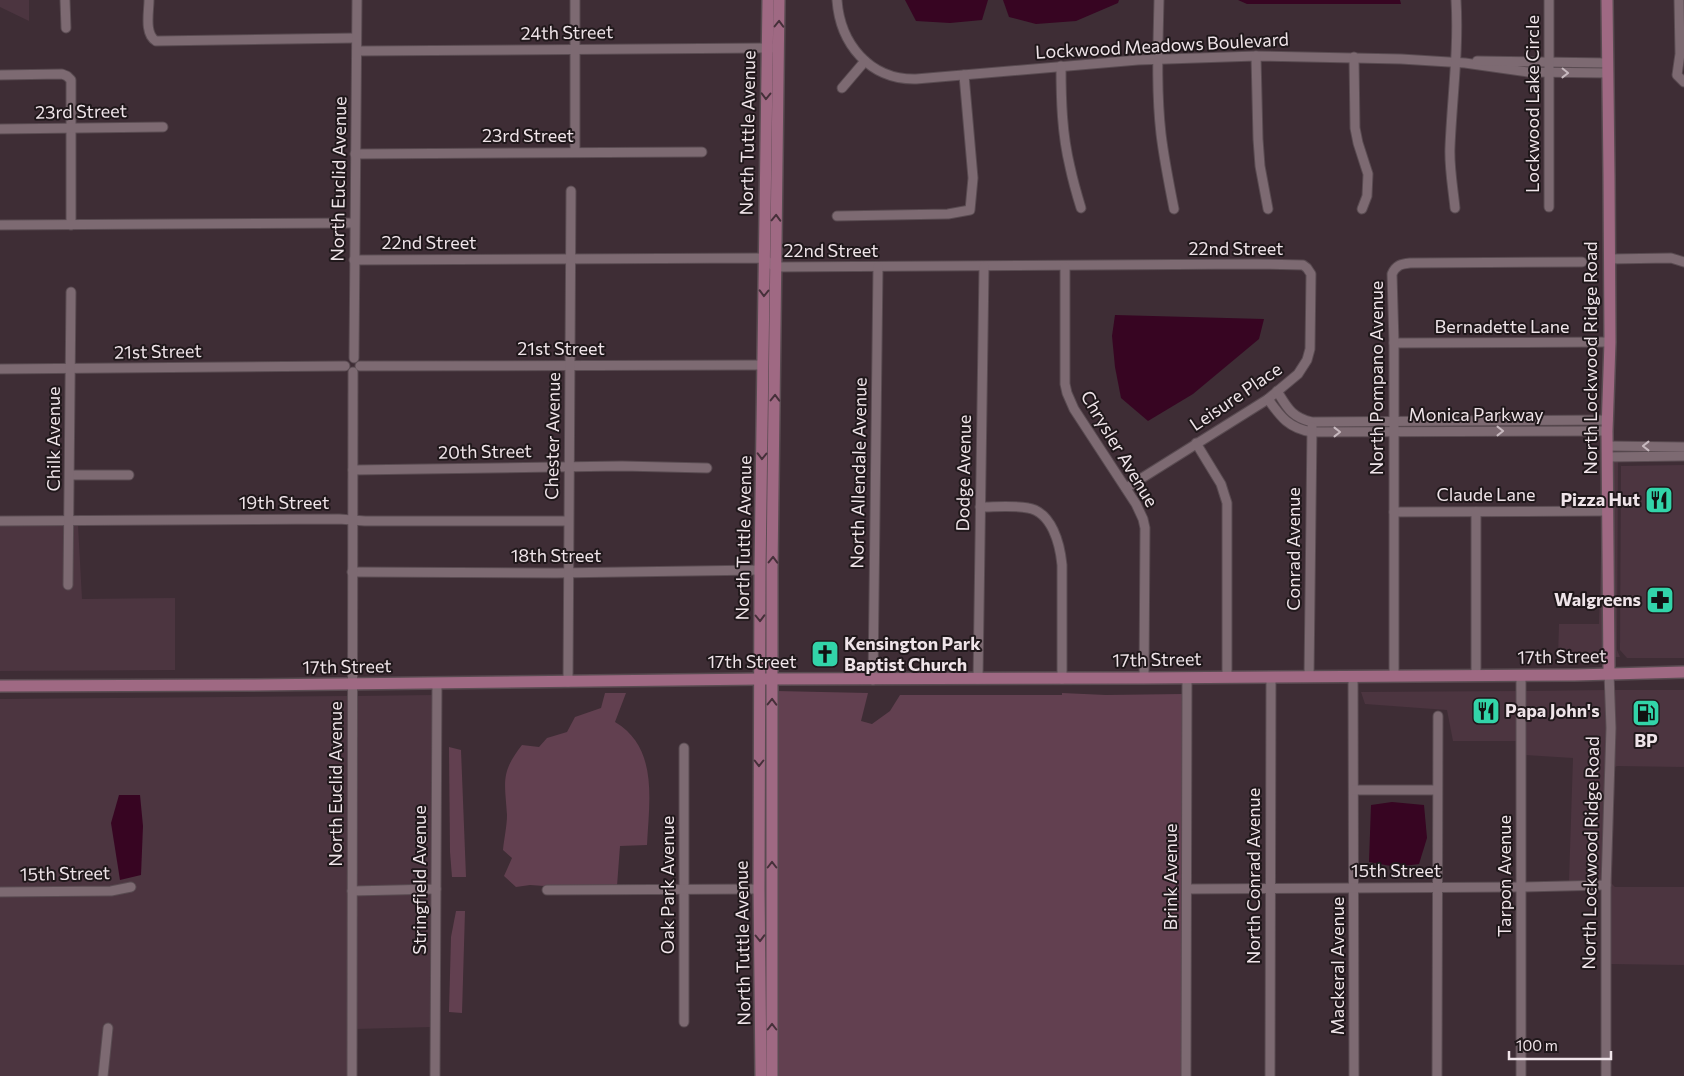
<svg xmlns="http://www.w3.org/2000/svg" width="1684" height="1076" viewBox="0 0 1684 1076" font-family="Commissioner,sans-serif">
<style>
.built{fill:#4c3540}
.green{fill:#624050}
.water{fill:#370522}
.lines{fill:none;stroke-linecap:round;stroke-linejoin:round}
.minor-casing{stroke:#594b51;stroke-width:11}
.major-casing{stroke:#594b51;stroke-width:14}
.minor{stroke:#7d6a72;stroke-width:9}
.major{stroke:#9f6983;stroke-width:11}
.oneway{stroke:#46303a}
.oneway2{stroke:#c7b9bf}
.labels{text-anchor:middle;stroke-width:4;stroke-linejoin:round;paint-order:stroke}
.street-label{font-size:18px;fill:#efe4e9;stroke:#20181b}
.poi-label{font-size:18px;font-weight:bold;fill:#efe4e9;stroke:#20181b;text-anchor:end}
</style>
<rect width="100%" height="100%" fill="#3e2d35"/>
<g class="built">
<polygon points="0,0 29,0 29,21 0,7"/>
<polygon points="1612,460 1618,460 1617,650 1620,657 1612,657"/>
<polygon points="1684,465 1684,658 1627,658 1620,650 1621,466"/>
<polygon points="1602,515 1605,515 1605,657 1558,657 1559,624 1599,624"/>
<polygon points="0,525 66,525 65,589 71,589 73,525 78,525 82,599 175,598 175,670 0,671"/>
<polygon points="1607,690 1607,728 1602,881 1569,881 1573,758 1525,755 1525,691"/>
<polygon points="1614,690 1684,690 1684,767 1617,766 1615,767 1612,884 1615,887 1684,887 1684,965 1610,964 1609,885"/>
<polygon points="1518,691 1518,741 1453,741 1447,710 1365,704 1361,692"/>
<polygon points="434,695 433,886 356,887 355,696"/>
<polygon points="348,696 348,1076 107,1076 112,1025 106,1024 100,1076 0,1076 0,896 111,895 135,889 134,882 111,887 0,888 0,699"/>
<polygon points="433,893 432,1027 355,1029 356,895"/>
</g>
<g class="green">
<polygon points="776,691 868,693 861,721 872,724 890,711 900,695 1062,695 1062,693 1106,695 1183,694 1183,1076 775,1076"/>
<path d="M605,693H626L615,722C659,748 649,802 647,845L620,846L617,886H544L530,885L516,887L504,876L512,858L503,850C504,839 507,826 507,815C505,782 500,773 522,745L539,747L547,738L567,732L575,717L601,708Z"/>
<polygon points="449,747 461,750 466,877 452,877 450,852"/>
<polygon points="456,911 465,911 462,1013 449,1012 451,937"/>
</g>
<g class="water">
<polygon points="905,0 988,0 982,20 950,23 916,21"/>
<polygon points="1003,0 1119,0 1118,3 1076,21 1036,24 1009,17"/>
<polygon points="1238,0 1400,0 1401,4 1247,4"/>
<polygon points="1115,315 1264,319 1259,339 1193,394 1148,421 1121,398 1115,367 1112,336"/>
<polygon points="119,795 140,795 143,826 141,875 120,880 111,823"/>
<polygon points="1392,802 1424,805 1427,838 1419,864 1396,867 1369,862 1371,805"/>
</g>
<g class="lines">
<defs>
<g id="minor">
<polyline points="65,0 66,28"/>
<path d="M149,0C149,12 144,34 156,41L356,38"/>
<path d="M837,0C840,43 869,80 916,79L1138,60L1256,56L1401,59L1465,63L1528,72L1608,73"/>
<path d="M1159,0C1158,44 1156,90 1161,134C1164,159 1169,184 1174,209"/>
<polyline points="1679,0 1680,54 1677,75 1684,82"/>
<polyline points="357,51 771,48"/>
<polyline points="1256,56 1258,139 1260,166 1268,209"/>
<polyline points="1354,57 1355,128 1358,143 1368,174 1367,196 1362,209"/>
<polyline points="1477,61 1608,63"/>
<path d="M1061,66C1061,100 1062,134 1070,167C1073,181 1077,195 1081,208"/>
<polyline points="0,75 62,74 67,76 71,80 71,225"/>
<polyline points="842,88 865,61"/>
<polyline points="0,129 163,127"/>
<polyline points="575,152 575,0"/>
<polyline points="355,154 702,152"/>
<polyline points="1549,207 1549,0"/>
<path d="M1455,208C1453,188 1449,167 1450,147C1452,98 1459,49 1456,0"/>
<polyline points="837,216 948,214 970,210 973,178 964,75"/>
<polyline points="0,225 354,223"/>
<polyline points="1609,259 1671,258 1684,262"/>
<polyline points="354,260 763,258 775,267 1255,264 1303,265 1307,268 1311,274 1310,349 1307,360 1298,374 1268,399 1126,488"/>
<polyline points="1065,267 1065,384 1067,393 1074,409 1136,504 1143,519 1145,528 1144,678"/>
<polyline points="1394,343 1610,342"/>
<polyline points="354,358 357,0"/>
<polyline points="360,366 763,365"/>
<polyline points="0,369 345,366"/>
<path d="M1277,391C1287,407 1291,417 1312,422L1608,420"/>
<path d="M1268,399C1280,416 1288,428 1312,432L1607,431"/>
<polyline points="1196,443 1221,484 1227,503 1227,677"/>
<polyline points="1608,446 1684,447"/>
<polyline points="1608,457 1684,456"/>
<polyline points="353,470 622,466 707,468"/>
<polyline points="70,475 129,475"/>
<path d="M980,507C995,507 1013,505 1028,508C1052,512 1060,544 1062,565V679"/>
<polyline points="1394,512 1608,511"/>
<polyline points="1476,512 1476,675"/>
<polyline points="0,521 339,519 365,521 568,521"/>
<polyline points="352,572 556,573 760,570"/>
<polyline points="68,585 71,292"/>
<polyline points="1353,676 1354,1076"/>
<path d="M1394,676V343L1392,274C1396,265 1401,264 1410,263L1582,262"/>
<polyline points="1309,677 1312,427"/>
<polyline points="978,679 984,267"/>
<polyline points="873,680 878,267"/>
<polyline points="568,682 571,191"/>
<polyline points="684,748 684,1022"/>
<polyline points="1354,790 1437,790"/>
<polyline points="1187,889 1521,887 1606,885"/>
<polyline points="547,890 759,889"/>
<polyline points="352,891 436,889"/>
<polyline points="0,892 111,891 131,887"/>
<polyline points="103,1076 108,1028"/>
<polyline points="352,1076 353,372"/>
<polyline points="435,1076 437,683"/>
<polyline points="1186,1076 1187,678"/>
<polyline points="1270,1076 1271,677"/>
<polyline points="1437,1076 1438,716"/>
<polyline points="1521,1076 1521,675"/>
<polyline points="1606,1076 1606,885 1611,728 1609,673"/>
</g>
<g id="major">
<polyline points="1607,0 1609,175 1610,342 1607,431 1609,673"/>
<polyline points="0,686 249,685 760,679 1144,678 1575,675 1684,672"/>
<polyline points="761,1076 759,889 760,570 768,0"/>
<polyline points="772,1076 772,569 779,0"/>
</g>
</defs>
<use href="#minor" class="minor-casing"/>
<use href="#major" class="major-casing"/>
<use href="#minor" class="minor"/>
<use href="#major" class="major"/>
</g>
<defs><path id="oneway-chevron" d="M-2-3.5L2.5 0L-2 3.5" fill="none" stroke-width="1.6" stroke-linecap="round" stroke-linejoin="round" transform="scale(1.25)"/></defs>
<g class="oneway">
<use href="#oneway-chevron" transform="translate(779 24) rotate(-89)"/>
<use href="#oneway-chevron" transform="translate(766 96) rotate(91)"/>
<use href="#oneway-chevron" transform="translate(776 218) rotate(-88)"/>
<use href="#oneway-chevron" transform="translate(764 293) rotate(91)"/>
<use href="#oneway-chevron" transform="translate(775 398) rotate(-89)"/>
<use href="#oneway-chevron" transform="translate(762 456) rotate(91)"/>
<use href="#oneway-chevron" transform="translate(773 560) rotate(-89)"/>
<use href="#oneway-chevron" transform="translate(760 618) rotate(89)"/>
<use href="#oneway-chevron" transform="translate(772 702) rotate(-89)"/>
<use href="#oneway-chevron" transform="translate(759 763) rotate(90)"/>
<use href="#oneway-chevron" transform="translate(772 865) rotate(-90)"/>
<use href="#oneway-chevron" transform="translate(760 938) rotate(89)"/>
<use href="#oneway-chevron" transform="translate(772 1027) rotate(-90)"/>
</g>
<g class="oneway2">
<use href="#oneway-chevron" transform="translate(1565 73) rotate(1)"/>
<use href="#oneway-chevron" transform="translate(1500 431)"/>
<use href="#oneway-chevron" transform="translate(1337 432)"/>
<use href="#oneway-chevron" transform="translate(1646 446) rotate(-180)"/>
</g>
<defs>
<symbol id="restaurant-square" viewBox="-11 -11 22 22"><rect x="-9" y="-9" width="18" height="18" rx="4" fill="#32d4a9" stroke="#20181b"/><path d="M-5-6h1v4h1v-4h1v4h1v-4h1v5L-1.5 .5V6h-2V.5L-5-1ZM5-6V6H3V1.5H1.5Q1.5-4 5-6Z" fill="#111"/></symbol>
<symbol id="pharmacy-square" viewBox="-11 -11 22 22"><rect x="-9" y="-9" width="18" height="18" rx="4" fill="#32d4a9" stroke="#20181b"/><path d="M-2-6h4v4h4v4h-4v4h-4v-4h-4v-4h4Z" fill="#111"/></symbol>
<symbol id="church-square" viewBox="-11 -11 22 22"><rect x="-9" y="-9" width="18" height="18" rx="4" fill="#32d4a9" stroke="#20181b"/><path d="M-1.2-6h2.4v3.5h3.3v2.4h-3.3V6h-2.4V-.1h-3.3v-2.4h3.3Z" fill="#111"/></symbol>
<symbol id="fuel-square" viewBox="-11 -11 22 22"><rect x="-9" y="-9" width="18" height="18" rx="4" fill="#32d4a9" stroke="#20181b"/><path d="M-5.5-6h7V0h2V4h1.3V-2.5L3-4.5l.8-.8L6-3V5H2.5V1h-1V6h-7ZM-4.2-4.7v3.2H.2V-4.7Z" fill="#111"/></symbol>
</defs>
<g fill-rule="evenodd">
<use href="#restaurant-square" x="1643" y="484" width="32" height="32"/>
<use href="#pharmacy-square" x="1644" y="584" width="32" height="32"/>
<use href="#church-square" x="809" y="638" width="32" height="32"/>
<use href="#restaurant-square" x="1470" y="695" width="32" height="32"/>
<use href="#fuel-square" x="1630" y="697" width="32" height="32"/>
</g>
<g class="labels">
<g class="street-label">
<text transform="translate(567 33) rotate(-1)" y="6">24th Street</text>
<text transform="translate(1162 46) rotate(-3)" y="6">Lockwood Meadows Boulevard</text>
<text transform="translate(1533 104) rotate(-90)" y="6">Lockwood Lake Circle</text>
<text transform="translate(81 112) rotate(-1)" y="6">23rd Street</text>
<text transform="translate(748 133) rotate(-89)" y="6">North Tuttle Avenue</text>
<text x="528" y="142">23rd Street</text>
<text transform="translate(339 179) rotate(-89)" y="6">North Euclid Avenue</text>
<text x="429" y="249">22nd Street</text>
<text x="1236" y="255">22nd Street</text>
<text x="831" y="257">22nd Street</text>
<text x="1502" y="333">Bernadette Lane</text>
<text x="561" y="355">21st Street</text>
<text transform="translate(158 352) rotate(-1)" y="6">21st Street</text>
<text transform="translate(1591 358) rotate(-90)" y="6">North Lockwood Ridge Road</text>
<text transform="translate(1377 378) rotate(-90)" y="6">North Pompano Avenue</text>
<text transform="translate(1236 397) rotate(-34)" y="6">Leisure Place</text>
<text x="1476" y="421">Monica Parkway</text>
<text transform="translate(553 436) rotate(-89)" y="6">Chester Avenue</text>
<text transform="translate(54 439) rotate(-90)" y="6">Chilk Avenue</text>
<text transform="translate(1119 449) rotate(59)" y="6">Chrysler Avenue</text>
<text transform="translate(485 452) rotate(-1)" y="6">20th Street</text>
<text transform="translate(859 473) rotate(-89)" y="6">North Allendale Avenue</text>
<text transform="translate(964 473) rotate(-89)" y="6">Dodge Avenue</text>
<text x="1486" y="501">Claude Lane</text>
<text x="284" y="509">19th Street</text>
<text transform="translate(744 538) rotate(-89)" y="6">North Tuttle Avenue</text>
<text transform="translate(1294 549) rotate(-90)" y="6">Conrad Avenue</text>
<text x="556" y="562">18th Street</text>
<text transform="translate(1562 657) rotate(-1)" y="6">17th Street</text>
<text transform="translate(1157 660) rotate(-1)" y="6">17th Street</text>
<text x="752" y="668">17th Street</text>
<text transform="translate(347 667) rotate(-1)" y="6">17th Street</text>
<text transform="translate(336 784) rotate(-90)" y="6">North Euclid Avenue</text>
<text transform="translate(1591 853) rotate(-89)" y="6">North Lockwood Ridge Road</text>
<text x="1396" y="877">15th Street</text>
<text transform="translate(65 874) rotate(-1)" y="6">15th Street</text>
<text transform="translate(1254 876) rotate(-90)" y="6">North Conrad Avenue</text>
<text transform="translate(1505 876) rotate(-90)" y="6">Tarpon Avenue</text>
<text transform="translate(1171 877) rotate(-90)" y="6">Brink Avenue</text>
<text transform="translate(420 880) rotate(-90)" y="6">Stringfield Avenue</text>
<text transform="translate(668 885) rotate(-90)" y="6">Oak Park Avenue</text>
<text transform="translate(743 943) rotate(-91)" y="6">North Tuttle Avenue</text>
<text transform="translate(1338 966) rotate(-90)" y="6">Mackeral Avenue</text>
</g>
<g class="poi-label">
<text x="1640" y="506">Pizza Hut</text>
<text x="1641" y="606">Walgreens</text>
<text x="844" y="650" text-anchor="start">Kensington Park<tspan x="844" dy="21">Baptist Church</tspan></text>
<text x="1505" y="717" text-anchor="start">Papa John's</text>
<text x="1646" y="747" text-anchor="middle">BP</text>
</g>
</g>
<path d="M1509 1051v8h102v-8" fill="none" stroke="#efe4e9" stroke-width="2.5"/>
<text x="1516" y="1051" font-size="15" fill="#efe4e9" stroke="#20181b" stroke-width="4" paint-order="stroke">100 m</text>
</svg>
